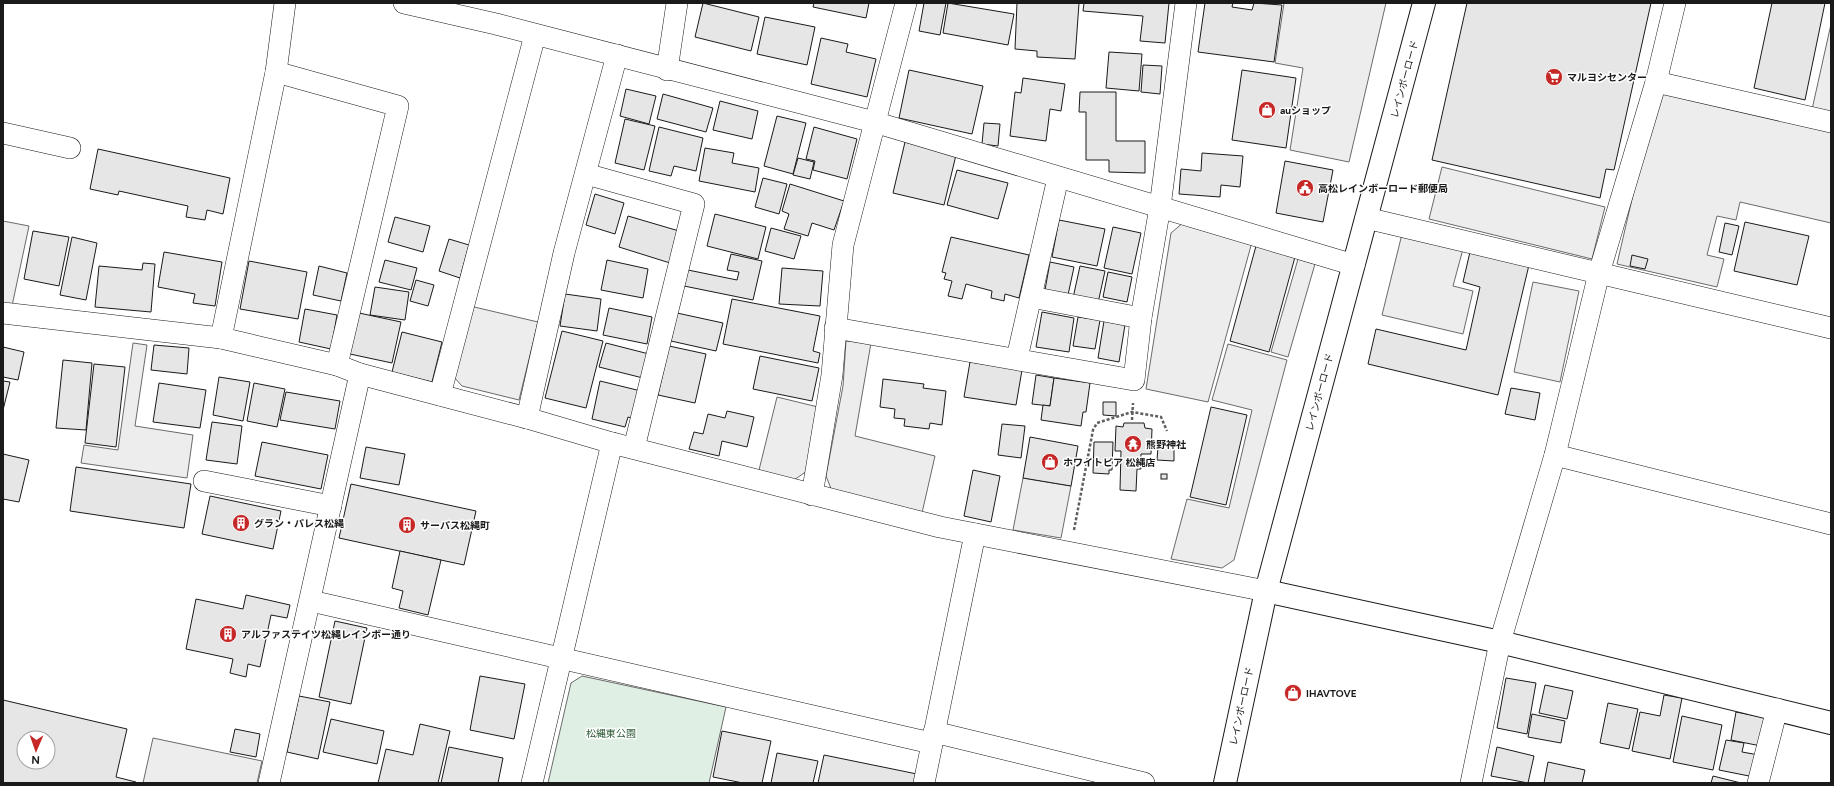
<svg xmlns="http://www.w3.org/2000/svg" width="1834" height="786" viewBox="0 0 1834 786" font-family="Figtree,'Noto Sans JP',sans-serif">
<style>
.green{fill:#e0efe3;stroke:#6a6a6a}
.parking{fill:#ededed;stroke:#6a6a6a}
.building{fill:#e6e6e6;stroke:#1a1a1a;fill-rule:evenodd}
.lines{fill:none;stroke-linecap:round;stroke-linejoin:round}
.minor-casing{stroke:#1a1a1a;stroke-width:22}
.tertiary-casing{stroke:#1a1a1a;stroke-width:24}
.path{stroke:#5f5f5f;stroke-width:2.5;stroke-dasharray:3 2;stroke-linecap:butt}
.minor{stroke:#fff;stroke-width:21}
.tertiary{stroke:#fff;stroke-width:22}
.labels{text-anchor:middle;stroke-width:3;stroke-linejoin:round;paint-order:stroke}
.poi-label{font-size:10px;font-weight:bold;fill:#1a1a1a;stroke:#fff;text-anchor:start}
.street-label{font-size:10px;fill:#1a1a1a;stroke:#fff}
.park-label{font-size:10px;fill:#2b5a34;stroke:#fff}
</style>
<rect width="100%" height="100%" fill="#fff"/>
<polygon class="green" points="582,676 726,707 709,783 548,783 571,683"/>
<g class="parking">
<polygon points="1284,3 1386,3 1349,162 1290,150 1303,68 1275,63"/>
<polygon points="1831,24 1831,119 1811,114"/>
<polygon points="1657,91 1831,131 1831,223 1740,202 1736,220 1717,216 1707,255 1724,259 1717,287 1617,264"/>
<polygon points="1442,167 1605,207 1592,259 1429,219"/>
<polygon points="3,221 29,226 12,306 3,305"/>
<polygon points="1184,222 1252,242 1208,402 1146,389 1171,233"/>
<polygon points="1402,234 1463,249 1453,286 1473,291 1463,334 1382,315"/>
<polygon points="1298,259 1315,264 1288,357 1271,352"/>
<polygon points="1533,282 1579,291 1560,382 1514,372"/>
<polygon points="470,306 538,322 519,400 462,386 453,376"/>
<polygon points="846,341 871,343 855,436 935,456 922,513 832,491 826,476 843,386"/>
<polygon points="133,343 147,345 135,426 193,435 187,478 81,463 84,445 118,450"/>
<polygon points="1228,344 1287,360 1234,560 1222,568 1171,559 1187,499 1229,508 1252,410 1212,400"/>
<polygon points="777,397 818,407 807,471 794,480 759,470"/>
<polygon points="1023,478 1071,486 1061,538 1013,530"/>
<polygon points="153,738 262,761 257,783 143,783"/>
</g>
<g class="building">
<polygon points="703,3 759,17 751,51 695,37"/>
<polygon points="814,3 869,3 866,18 813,7"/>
<polygon points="924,3 946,3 940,35 919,31"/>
<polygon points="948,3 1014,14 1008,45 943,33"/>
<polygon points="1017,3 1079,3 1075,59 1037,57 1037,51 1015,49"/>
<polygon points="1084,3 1169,3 1165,43 1140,41 1143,16 1083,11"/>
<polygon points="1205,3 1233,3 1232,7 1252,10 1254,3 1282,5 1274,62 1198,52"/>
<polygon points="1467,3 1651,3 1614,170 1606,169 1600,198 1432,160"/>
<polygon points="1772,3 1825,3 1805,100 1754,88"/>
<polygon points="765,17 815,27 807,65 757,54"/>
<polygon points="821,38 848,44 846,52 876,59 867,97 811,84"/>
<polygon points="1109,52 1142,54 1139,91 1106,88"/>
<polygon points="1143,65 1162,66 1160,94 1141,92"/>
<polygon points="909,70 983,86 972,134 899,118"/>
<polygon points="1242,70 1296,78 1286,148 1232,140"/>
<polygon points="1023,78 1065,84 1061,111 1050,109 1046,141 1010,136 1015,92 1021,93"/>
<polygon points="626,89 656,96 649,124 620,116"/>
<polygon points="1080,92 1116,92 1116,141 1145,141 1145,173 1109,172 1109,160 1086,160 1086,112 1079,112"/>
<polygon points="663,94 713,108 706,132 657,119"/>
<polygon points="720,101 758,111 752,139 713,130"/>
<polygon points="777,116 806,123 793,174 764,166"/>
<polygon points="625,119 655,126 644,170 615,163"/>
<polygon points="984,123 1000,124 998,146 982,144"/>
<polygon points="659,127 703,138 696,171 674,166 671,176 649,171"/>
<polygon points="814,127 857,139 847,179 813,170 815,161 806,159"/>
<polygon points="905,142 956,155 944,205 893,193"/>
<polygon points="705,148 734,153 732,163 759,168 755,192 699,181"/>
<polygon points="98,149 230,178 223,214 207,210 205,220 186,217 188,206 119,191 118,195 90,189"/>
<polygon points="1202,153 1243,156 1240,187 1221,185 1220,197 1179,194 1181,169 1201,171"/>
<polygon points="798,158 814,162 810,179 793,175"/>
<polygon points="1285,161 1333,170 1323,222 1276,213"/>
<polygon points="957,170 1008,183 998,219 947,205"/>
<polygon points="763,178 787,184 779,214 755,207"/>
<polygon points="790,184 844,201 834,230 812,223 808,236 784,229 789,214 782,211"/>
<polygon points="595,194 624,203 615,234 586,225"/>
<polygon points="715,214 766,227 758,259 707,246"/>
<polygon points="628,216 679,231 670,263 619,247"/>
<polygon points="395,217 430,226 423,252 388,242"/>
<polygon points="1059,220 1105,229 1097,266 1052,257"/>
<polygon points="1745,222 1809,236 1797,285 1734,271"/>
<polygon points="1725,223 1739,226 1732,255 1719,252"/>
<polygon points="1113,227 1141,233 1132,274 1104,268"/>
<polygon points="771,228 801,236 794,259 765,251"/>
<polygon points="33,231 69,237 59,286 24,279"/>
<polygon points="72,237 97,243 86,300 60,295"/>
<polygon points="951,237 1029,255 1019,298 1005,294 1004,301 991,298 992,291 966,284 962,299 948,296 952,281 944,279 946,273 942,272"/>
<polygon points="449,239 469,245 460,278 439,271"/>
<polygon points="1256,246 1295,257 1269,352 1230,341"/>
<polygon points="164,252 222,262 215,306 193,303 195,294 158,287"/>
<polygon points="1470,252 1529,265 1498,395 1368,364 1376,329 1466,350 1480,287 1463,282"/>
<polygon points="731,254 762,261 753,300 684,286 688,270 737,280 739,272 727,270"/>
<polygon points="1632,255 1648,259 1645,269 1630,266"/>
<polygon points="385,260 417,268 411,290 379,282"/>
<polygon points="607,260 648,269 643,298 601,290"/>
<polygon points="249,261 307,272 298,319 240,309"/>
<polygon points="1050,262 1074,267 1068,295 1045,290"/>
<polygon points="143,263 155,264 151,312 95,307 99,266 142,270"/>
<polygon points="319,266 347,273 341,301 313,295"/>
<polygon points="1080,266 1105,271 1098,303 1073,298"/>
<polygon points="782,268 823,271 820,306 779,304"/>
<polygon points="1108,272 1132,277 1127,302 1103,297"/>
<polygon points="416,280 434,285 428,306 410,301"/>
<polygon points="375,287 409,292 405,320 370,315"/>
<polygon points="565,294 601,299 597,331 560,326"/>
<polygon points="732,299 820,316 813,351 820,353 818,363 723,344"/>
<polygon points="609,308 652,317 647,344 603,335"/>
<polygon points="305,309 337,315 331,349 299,342"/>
<polygon points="1042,312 1074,318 1069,352 1036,347"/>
<polygon points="359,313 401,322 392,363 350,354"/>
<polygon points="677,313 723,323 716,351 671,341"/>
<polygon points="1078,317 1100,320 1095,349 1073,346"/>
<polygon points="1104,321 1125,325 1119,362 1098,358"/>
<polygon points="562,331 603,341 586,408 545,398"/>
<polygon points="402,332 442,342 432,382 392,372"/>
<polygon points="606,343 649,354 643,378 599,367"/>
<polygon points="154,345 189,348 187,374 151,370"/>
<polygon points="669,346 706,354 695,403 658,395"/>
<polygon points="3,347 24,352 18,380 3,377"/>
<polygon points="760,356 819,368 812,401 753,389"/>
<polygon points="63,360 92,363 86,430 56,428"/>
<polygon points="970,362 1022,370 1016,405 964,397"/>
<polygon points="94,364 125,367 116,447 85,443"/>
<polygon points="1036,375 1054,378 1050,406 1032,404"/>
<polygon points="219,377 250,382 243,421 213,415"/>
<polygon points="1054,378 1090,383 1086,412 1083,412 1081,426 1041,420 1043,405 1050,406"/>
<polygon points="883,379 924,384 923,388 946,391 942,425 930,423 929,429 904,426 905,419 894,418 895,409 880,407"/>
<polygon points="3,381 10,382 3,410"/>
<polygon points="600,381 641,391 634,419 628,417 625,427 592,419"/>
<polygon points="159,383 206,390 200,428 153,422"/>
<polygon points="254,383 285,389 277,427 247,421"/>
<polygon points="1511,388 1540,393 1535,420 1505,414"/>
<polygon points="286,392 340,401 335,429 280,420"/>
<polygon points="1103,402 1116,402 1116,416 1103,415"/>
<polygon points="1211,407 1247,415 1226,505 1190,497"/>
<polygon points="727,411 754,417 747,447 722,441 719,456 689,449 694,432 703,434 708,414 725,418"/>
<polygon points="212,422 242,426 237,464 206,460"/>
<polygon points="1124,423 1144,423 1145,428 1152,429 1151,454 1141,454 1141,469 1137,469 1136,491 1120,490 1121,451 1115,451 1116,426 1123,427"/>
<polygon points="1002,424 1025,426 1021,458 998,455"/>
<polygon points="1030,437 1078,446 1071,486 1023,478"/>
<polygon points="262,442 328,455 321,489 255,476"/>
<polygon points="1094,442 1113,442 1112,470 1109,470 1109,474 1093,473"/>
<polygon points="1163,444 1171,444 1171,447 1174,447 1174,461 1157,460 1158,447 1163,447"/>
<polygon points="366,447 405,454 399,485 360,478"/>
<polygon points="3,454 29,460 19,502 3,499"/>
<polygon points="76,467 191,484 184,528 70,511"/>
<polygon points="973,470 1000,476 991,522 964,516"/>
<rect x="1161" y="474" width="6" height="5"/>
<polygon points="351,484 476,511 464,565 339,538"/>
<polygon points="210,496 281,511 273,549 202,534"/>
<polygon points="400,551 441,560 428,615 399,608 403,591 392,588"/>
<polygon points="246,595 290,605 287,618 271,615 260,667 248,664 246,677 230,673 233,659 186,649 196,599 243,609"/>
<polygon points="335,621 367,628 351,704 319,697"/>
<polygon points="480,676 525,684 514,739 470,730"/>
<polygon points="1506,678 1536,683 1527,734 1497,728"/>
<polygon points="1545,685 1573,691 1567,719 1539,713"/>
<polygon points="1664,695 1682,698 1670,759 1632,751 1640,712 1660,716"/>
<polygon points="299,696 330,702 318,759 287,752"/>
<path d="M3,700L127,729L116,777L136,782L135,783H3ZM24,738H48V762H24Z"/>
<polygon points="1608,703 1638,709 1629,749 1600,743"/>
<polygon points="1736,712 1767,718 1761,746 1731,740"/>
<polygon points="1532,714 1565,721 1561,743 1528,737"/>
<polygon points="1682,716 1722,725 1713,770 1673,762"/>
<polygon points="331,719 384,731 377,764 323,752"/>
<polygon points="420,724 450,731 438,783 378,783 386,749 413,755"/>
<polygon points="235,729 260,734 256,757 230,752"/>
<polygon points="722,731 771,741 762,783 743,783 713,777"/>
<polygon points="1726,740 1744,743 1742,752 1759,755 1754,777 1719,770"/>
<polygon points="449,747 503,758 498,783 441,783"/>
<polygon points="1497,747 1534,756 1528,783 1491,776"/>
<polygon points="777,753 818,761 813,783 771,783"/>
<polygon points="824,755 917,774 915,783 818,783"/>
<polygon points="1548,762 1585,770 1582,783 1544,783"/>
<polygon points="1713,776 1741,783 1711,783"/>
</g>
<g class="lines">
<defs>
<g id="minor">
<polyline points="404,3 496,24 874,122 1354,265"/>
<polyline points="667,70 677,3"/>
<polyline points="276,72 398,106 337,365"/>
<polyline points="1656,82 1831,122"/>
<polyline points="3,133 70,148"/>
<polyline points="586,174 694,204 634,448"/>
<polyline points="1366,218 1831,328"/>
<polyline points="1031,297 1141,318"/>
<polyline points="3,313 221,338 337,365 360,374 527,418 612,443 940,527 1266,591"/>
<polyline points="835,328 1134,380 1141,318 1160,207 1186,3"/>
<polyline points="221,338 276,72 285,3"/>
<polyline points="1017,358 1058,178"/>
<polyline points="440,395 535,35"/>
<polyline points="527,418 564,253 617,55"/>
<polyline points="1555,455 1831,524"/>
<polyline points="204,481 331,506"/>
<polyline points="812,495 832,375 843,245 906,3"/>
<polyline points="311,601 931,743"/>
<polyline points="934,732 1144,783"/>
<polyline points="269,783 360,374"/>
<polyline points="532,783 612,443"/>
<polyline points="924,783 975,534"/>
<polyline points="1471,783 1500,642 1555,455 1599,273 1656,82 1675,3"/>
<polyline points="1758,783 1777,709"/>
</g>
<g id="tertiary">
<polyline points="1266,591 1500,642 1831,723"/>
<polyline points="1225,783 1266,591 1424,3"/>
</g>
</defs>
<use href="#minor" class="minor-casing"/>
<use href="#tertiary" class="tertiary-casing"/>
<g class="path">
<polyline points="1132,420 1133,403"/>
<polyline points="1074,530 1093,430 1097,423 1132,412 1161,417 1167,431"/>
</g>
<use href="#minor" class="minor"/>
<use href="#tertiary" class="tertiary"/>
</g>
<defs>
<symbol id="supermarket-disc" viewBox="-11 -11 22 22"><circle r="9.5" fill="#c62828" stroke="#fff"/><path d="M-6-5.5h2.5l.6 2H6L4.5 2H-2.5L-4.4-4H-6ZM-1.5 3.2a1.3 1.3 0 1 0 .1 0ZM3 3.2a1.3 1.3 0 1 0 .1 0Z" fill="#fff"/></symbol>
<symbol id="shop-disc" viewBox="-11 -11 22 22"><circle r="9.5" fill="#c62828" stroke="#fff"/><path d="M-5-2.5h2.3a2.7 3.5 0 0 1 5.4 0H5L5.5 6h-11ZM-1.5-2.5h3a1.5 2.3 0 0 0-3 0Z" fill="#fff"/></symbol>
<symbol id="civic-disc" viewBox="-11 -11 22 22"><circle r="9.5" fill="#c62828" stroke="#fff"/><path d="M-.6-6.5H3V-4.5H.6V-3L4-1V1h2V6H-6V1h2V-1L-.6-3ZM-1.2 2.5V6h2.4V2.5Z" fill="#fff"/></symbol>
<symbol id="temple-disc" viewBox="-11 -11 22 22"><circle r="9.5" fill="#c62828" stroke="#fff"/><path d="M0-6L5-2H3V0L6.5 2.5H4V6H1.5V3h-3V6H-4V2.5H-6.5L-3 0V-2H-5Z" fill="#fff"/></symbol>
<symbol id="building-disc" viewBox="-11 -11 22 22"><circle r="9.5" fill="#c62828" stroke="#fff"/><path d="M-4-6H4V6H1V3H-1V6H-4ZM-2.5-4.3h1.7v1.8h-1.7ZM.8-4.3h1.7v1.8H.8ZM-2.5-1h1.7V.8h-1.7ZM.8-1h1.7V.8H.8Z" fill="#fff"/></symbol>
</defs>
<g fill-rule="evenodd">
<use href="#supermarket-disc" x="1544" y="67" width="20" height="20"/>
<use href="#shop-disc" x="1257" y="100" width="20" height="20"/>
<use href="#civic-disc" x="1295" y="178" width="20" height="20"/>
<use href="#temple-disc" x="1123" y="434" width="20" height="20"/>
<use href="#shop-disc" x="1040" y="452" width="20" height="20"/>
<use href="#building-disc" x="231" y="513" width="20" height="20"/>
<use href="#building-disc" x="397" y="515" width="20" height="20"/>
<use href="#building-disc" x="218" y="624" width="20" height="20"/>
<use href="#shop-disc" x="1283" y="683" width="20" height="20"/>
</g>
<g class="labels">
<g class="poi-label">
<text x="1567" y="81">マルヨシセンター</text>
<text x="1280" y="114">auショップ</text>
<text x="1318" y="192">高松レインボーロード郵便局</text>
<text x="1146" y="448">熊野神社</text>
<text x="1063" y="466">ホワイトピア 松縄店</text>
<text x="254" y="527">グラン・パレス松縄</text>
<text x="420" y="529">サーパス松縄町</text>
<text x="241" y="638">アルファステイツ松縄レインボー通り</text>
<text x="1306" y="697">IHAVTOVE</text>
</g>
<g class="street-label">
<text transform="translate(1404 79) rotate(-75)" y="4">レインボーロード</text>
<text transform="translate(1319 392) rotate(-75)" y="4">レインボーロード</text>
<text transform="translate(1241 706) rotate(-78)" y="4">レインボーロード</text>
</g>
<g class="park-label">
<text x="611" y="737">松縄東公園</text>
</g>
</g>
<rect width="1834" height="786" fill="none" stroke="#1a1a1a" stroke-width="8"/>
<g transform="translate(36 750) rotate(182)"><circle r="19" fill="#ffffff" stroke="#a3a3a3"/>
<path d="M0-3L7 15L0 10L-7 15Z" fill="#c62828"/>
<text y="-6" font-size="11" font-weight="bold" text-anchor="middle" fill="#1a1a1a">N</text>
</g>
</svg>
